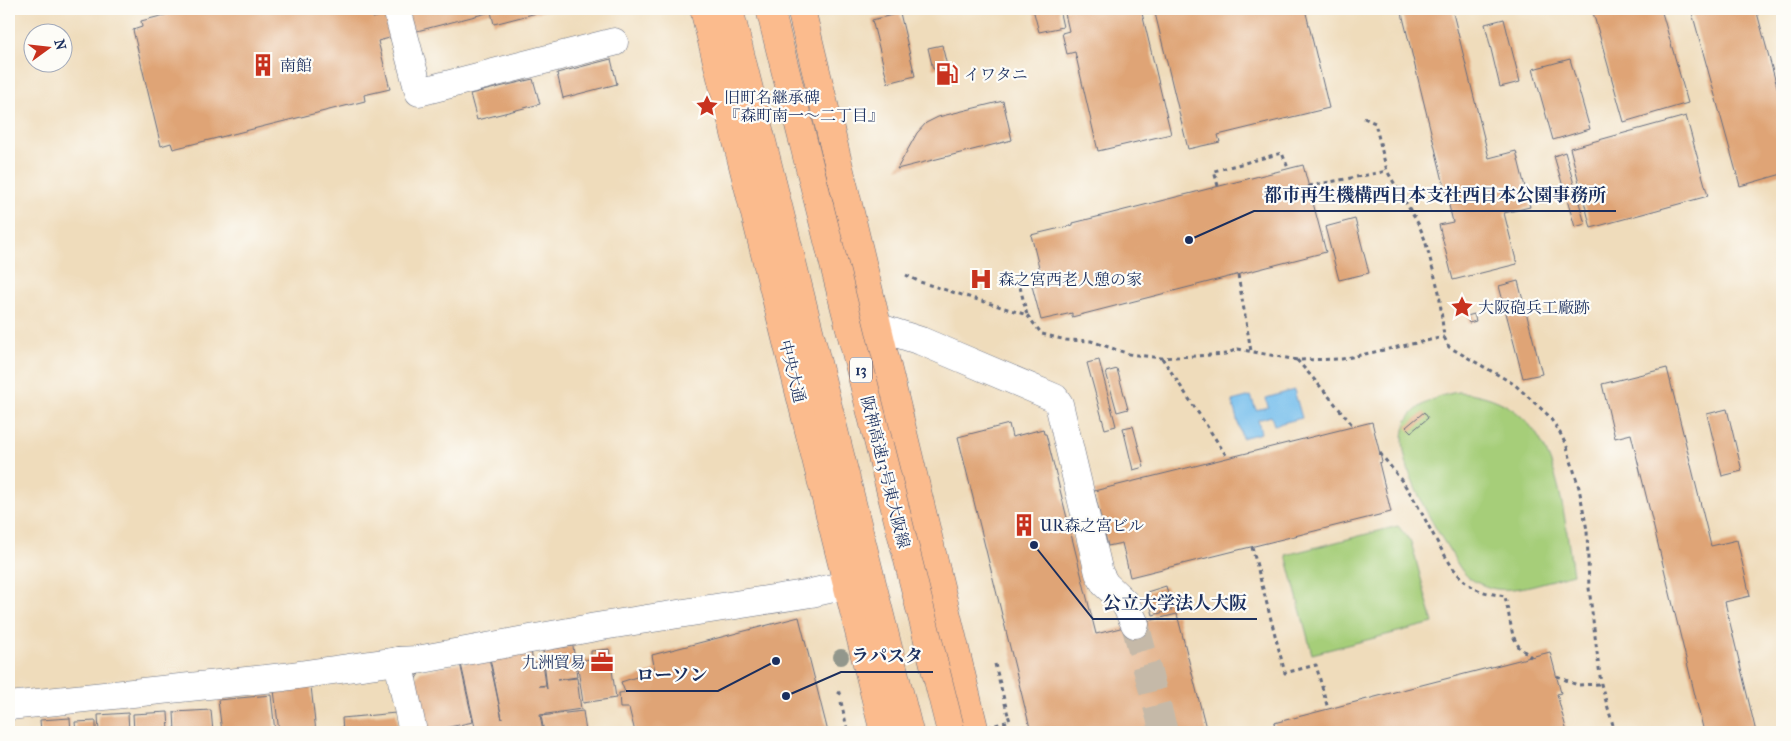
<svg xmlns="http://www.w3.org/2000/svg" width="1791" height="741" viewBox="0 0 1791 741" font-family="'IM FELL French Canon','Noto Serif JP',serif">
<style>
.green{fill:#a6ce79;stroke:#607e6c}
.water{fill:#73bdec;stroke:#4776a5}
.building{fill:#dfa476}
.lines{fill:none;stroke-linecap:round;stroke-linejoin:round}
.minor-tunnel{stroke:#c5b9a8;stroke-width:28;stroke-dasharray:28 14;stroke-linecap:butt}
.minor-casing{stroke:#656c7f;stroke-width:29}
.major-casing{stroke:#656c7f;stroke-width:29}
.highway-casing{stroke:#656c7f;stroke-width:29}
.path{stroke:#656c7f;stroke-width:3;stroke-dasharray:4 4;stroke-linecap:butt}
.minor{stroke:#fff;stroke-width:28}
.major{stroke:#fbbb8d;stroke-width:28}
.highway{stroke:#fbbb8d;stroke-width:28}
.highway-bridge-casing{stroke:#656c7f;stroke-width:29;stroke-linecap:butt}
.path-bridge{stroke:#656c7f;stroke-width:3;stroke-dasharray:4 4;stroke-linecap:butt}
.highway-bridge{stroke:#fbbb8d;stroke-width:28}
.tree{fill:#92978c}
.labels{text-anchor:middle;stroke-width:4.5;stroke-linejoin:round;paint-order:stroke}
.shield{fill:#fdfcf7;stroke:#5f6c8c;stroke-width:1}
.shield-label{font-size:15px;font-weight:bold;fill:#1b2f5e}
.poi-label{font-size:16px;fill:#1b2f5e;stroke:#fdfcf7;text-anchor:start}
.street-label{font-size:16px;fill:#1b2f5e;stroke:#fdfcf7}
.leader{fill:none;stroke:#1b2f5e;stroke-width:2}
.callout-dot{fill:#1b2f5e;stroke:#fdfcf7;stroke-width:2}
.callout-label{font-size:18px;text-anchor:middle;font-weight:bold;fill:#1b2f5e;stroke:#fdfcf7;stroke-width:4.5;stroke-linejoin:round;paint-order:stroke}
</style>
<rect width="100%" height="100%" fill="#fdfcf7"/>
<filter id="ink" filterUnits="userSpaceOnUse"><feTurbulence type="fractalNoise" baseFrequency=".02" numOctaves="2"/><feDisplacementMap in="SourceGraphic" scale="10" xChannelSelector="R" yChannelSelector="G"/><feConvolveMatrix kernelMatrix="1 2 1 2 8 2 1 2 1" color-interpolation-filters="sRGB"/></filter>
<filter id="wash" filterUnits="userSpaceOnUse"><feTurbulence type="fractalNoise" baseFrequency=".0096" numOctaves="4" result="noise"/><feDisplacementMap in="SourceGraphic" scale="20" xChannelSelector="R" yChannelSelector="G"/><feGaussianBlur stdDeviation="1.12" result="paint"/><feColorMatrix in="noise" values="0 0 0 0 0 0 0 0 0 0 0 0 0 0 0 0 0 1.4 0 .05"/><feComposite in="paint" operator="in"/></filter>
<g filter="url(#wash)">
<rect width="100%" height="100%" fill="#efdcbb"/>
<g class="green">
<path d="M1458,392C1558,398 1561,498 1573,574C1550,580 1514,594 1491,588C1482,585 1474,582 1467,576C1460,570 1455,559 1450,551C1432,523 1390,455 1407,421C1416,404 1440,395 1458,392Z"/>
<polygon points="1398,526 1411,542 1433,623 1312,654 1286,555"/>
</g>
<polygon class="water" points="1294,390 1302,418 1274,425 1271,416 1258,420 1261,433 1242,438 1232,401 1251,396 1256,410 1268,407 1266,398"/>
<g id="blocks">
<g class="building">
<polygon points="188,9 370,9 373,18 410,9 552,9 494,24 491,12 378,41 390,89 364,95 365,101 173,149 171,143 161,146 133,30 142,27 141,21"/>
<polygon points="1033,9 1059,9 1063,27 1039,32"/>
<polygon points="1064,9 1141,9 1171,134 1098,151 1075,52 1067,54 1062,33 1069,31"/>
<polygon points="1154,9 1305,9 1329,108 1218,135 1220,142 1188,149"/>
<polygon points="1401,9 1452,9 1489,158 1516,151 1530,207 1504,213 1517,264 1453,280 1439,225 1453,222"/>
<polygon points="1592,9 1661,9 1688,103 1624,122"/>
<polygon points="1691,9 1756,9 1782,105 1782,174 1740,186"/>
<polygon points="900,13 915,76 888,83 872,20"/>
<polygon points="1504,19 1520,82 1500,87 1485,24"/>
<polygon points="942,45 947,66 933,69 928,48"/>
<polygon points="611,59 617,84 563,98 557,73"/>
<polygon points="1570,59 1590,129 1553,140 1533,69"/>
<polygon points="533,79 540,104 477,120 470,94"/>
<polygon points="1003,101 1012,140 897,169 917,133 926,123 938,117"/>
<polygon points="1686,116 1708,196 1591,228 1570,148"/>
<polygon points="1565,152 1585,224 1575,227 1554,156"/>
<polygon points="1303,165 1326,252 1072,317 1072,313 1041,320 1032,286 1043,283 1031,235 1073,225 1073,223"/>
<polygon points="1355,219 1369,273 1339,280 1325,227"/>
<polygon points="1518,281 1542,374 1523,378 1499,286"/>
<polygon points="1474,314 1476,321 1469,323 1467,316"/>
<polygon points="1099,360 1116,426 1105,429 1087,363"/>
<polygon points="1667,368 1711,546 1737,540 1750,596 1725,602 1756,732 1704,732 1631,434 1615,438 1602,384"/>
<polygon points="1117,369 1128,409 1117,412 1106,372"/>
<polygon points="1727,409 1742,471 1722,476 1707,414"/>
<polygon points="1424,412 1428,418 1411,432 1406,427"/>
<polygon points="1372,422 1382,462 1379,463 1391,512 1130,577 1122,543 1108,546 1094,491"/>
<polygon points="1009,424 1012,437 1043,429 1044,434 1046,434 1096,634 1177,614 1207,732 1031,732 958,437"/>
<polygon points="1133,426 1144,467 1133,470 1123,428"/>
<polygon points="1166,586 1172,610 1153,615 1147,592"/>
<polygon points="799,617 828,732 635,732 629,708 620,708 619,693 625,692 621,682 655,671 652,655"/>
<polygon points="573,646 577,677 557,680 577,678 581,709 540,715 543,732 476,732 461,664 489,658 502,719 490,658 531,650 533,663 543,662 546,685 539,686 546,686 547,689 543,650"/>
<polygon points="609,649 616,698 583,703 577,661 591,659 591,651"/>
<polygon points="1550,652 1561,693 1557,694 1567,732 1276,732 1274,723"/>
<polygon points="460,663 473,722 426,732 415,680 420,672"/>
<polygon points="311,686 316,732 279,732 274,690"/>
<polygon points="271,695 275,732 222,732 218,700"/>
<polygon points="211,710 213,732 175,732 174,712"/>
<polygon points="583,711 586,732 544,732 541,716"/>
<polygon points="168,712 169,732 134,732 133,714"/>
<polygon points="128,713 129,732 99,732 98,715"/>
<polygon points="396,713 400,732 343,732 342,718"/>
<polygon points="70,718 71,732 41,732 40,720"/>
<polygon points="96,721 96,732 76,732 75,722"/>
</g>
</g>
</g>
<g filter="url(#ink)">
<use href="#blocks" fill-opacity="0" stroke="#656c7f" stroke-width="1"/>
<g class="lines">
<polyline class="minor-tunnel" points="1135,624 1164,732"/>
<defs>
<g id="minor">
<polyline points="397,9 419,92 614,42"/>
<polyline points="877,327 921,341 1055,398 1059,404 1099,573 1105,584 1125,603 1135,624"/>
<polyline points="398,661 413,732"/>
<polyline points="9,706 284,677 398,661 417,660 596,627 811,593 846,585"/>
</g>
<g id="major">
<polyline points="704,9 884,732"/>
<polyline points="801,9 975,732"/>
</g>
<polyline id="highway" points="729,9 909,732"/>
</defs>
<use href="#minor" class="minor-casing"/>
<use href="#major" class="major-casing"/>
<use href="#highway" class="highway-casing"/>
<g class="path">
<polyline points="1364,118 1375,123 1387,171 1419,225 1425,240 1439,292 1444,337 1449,347 1514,384 1547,414 1558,429 1567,447 1579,488 1587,530 1589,588 1601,684 1615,732"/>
<polyline points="1218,186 1214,171 1282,153 1288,168"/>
<polyline points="1309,186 1387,171"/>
<polyline points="906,275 920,282 1027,315 1042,334 1066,340 1091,341 1129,354 1161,358 1225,354 1238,349 1297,360 1342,359 1444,337"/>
<polyline points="1238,275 1251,351"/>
<polyline points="1020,287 1027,315"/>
<polyline points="1162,358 1228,458"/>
<polyline points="1297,360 1326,393 1354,427"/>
<path d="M1380,453C1390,466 1401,479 1410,493C1427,518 1447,571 1471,586C1481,593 1494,594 1505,596L1513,636L1519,647L1531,657"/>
<polyline points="1252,547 1285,673 1316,665 1328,709"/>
<polyline points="995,664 1008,715"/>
<polyline points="1557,676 1577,685 1601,684"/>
<polyline points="838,692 844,696"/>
<polyline points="841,702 848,732"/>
</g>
<use href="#minor" class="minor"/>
<use href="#major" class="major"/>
<use href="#highway" class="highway"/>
<defs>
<polyline id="highway-bridge" points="770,9 951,732"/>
</defs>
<use href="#highway-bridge" class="highway-bridge-casing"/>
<polyline class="path-bridge" points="980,729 1010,721 1008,715"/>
<use href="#highway-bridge" class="highway-bridge"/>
</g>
<circle class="tree" cx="841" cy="657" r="8"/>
</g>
<defs>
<symbol id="building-bare" viewBox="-9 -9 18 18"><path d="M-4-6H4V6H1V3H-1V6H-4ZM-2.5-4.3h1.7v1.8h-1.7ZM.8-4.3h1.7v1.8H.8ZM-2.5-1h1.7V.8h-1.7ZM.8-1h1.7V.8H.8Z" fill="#c8321e" stroke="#fdfcf7" stroke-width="2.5" paint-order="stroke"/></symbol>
<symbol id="fuel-bare" viewBox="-9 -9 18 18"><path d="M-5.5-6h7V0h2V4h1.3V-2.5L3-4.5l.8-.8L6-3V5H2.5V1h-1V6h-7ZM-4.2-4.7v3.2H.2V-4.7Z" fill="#c8321e" stroke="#fdfcf7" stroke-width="2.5" paint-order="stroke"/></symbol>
<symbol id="sight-bare" viewBox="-9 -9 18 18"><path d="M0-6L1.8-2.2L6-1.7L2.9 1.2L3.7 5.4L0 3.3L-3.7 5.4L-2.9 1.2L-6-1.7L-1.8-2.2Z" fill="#c8321e" stroke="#fdfcf7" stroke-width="2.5" paint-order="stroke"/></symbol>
<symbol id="hospital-bare" viewBox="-9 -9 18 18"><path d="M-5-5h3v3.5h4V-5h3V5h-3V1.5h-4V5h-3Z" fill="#c8321e" stroke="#fdfcf7" stroke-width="2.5" paint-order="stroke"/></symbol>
<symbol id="office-bare" viewBox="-9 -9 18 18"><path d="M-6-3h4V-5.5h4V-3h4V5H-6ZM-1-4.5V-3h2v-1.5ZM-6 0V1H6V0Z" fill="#c8321e" stroke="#fdfcf7" stroke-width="2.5" paint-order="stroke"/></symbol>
</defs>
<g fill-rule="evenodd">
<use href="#building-bare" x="247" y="49" width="32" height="32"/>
<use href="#fuel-bare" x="931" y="58" width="32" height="32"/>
<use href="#sight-bare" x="691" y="90" width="32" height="32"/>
<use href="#hospital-bare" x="965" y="263" width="32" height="32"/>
<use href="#sight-bare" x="1446" y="291" width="32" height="32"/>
<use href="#building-bare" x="1008" y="509" width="32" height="32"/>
<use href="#office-bare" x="586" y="646" width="32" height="32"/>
</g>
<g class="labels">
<rect class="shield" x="850" y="357.5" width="22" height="25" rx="4"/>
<g class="shield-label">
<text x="861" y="375">13</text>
</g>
<g class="poi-label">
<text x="280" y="71">南館</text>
<text x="964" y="80">イワタニ</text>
<text x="724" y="103">旧町名継承碑<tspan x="724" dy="18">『森町南一～二丁目』</tspan></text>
<text x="998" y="285">森之宮西老人憩の家</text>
<text x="1478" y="313">大阪砲兵工廠跡</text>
<text x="1040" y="531">UR森之宮ビル</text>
<text x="586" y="668" text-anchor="end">九洲貿易</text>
</g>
<g class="street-label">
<text transform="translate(793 371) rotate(76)" y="6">中央大通</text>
<text transform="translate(886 472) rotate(76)" y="6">阪神高速13号東大阪線</text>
</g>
</g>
<path class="leader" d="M1189 240L1254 211H1616M1034 545L1093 619H1257M786 696L841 672H933M776 661L718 691H626"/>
<g class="callout-dot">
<circle cx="1189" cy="240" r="5"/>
<circle cx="1034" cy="545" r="5"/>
<circle cx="786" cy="696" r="5"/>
<circle cx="776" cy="661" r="5"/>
</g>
<g class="callout-label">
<text x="1435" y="201">都市再生機構西日本支社西日本公園事務所</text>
<text x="1175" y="609">公立大学法人大阪</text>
<text x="887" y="662">ラパスタ</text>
<text x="672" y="681">ローソン</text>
</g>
<rect width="1791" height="741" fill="none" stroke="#fdfcf7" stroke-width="30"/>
<g transform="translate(48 48) rotate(75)"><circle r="24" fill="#fdfcf7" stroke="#a3aaba"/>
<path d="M0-4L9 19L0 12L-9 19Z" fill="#c8321e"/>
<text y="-8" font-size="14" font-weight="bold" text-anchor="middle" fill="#1b2f5e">N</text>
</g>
</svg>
